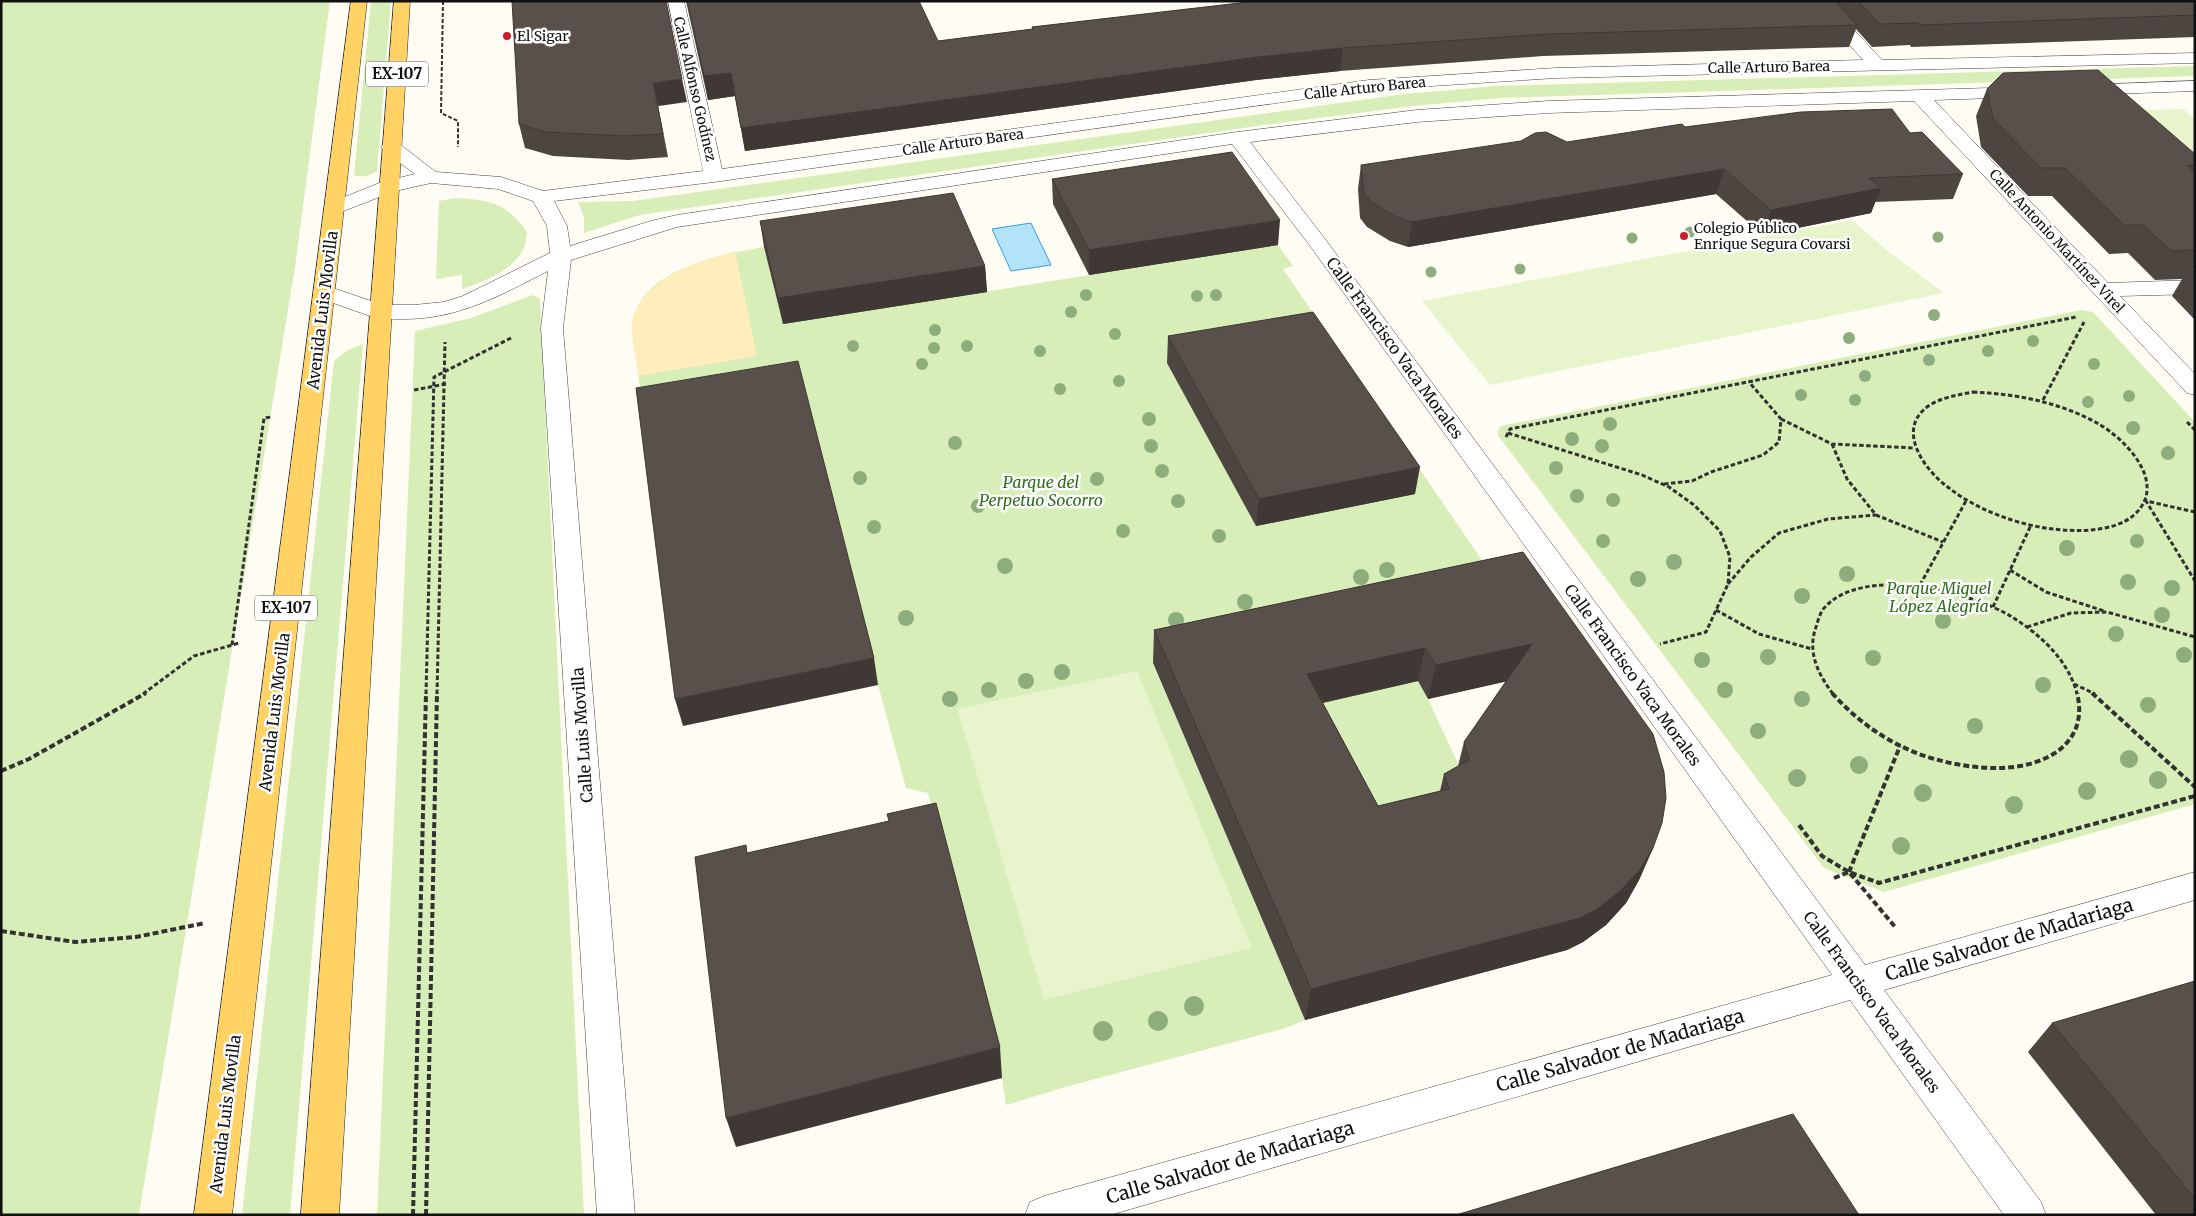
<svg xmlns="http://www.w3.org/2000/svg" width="2196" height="1216" viewBox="0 0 2196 1216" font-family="Merriweather,serif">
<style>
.green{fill:#d7eeb9}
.sand{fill:#ffedbb}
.pitch{fill:#e8f4cb}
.water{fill:#b3e3fb;stroke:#349ed8}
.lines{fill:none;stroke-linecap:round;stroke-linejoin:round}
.street-casing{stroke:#434343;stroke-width:1}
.primary-casing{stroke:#212121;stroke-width:1}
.path-far2{stroke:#323232;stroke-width:2;stroke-dasharray:4 2;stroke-linecap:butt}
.path-far1{stroke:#323232;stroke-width:3;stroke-dasharray:4.5 2.5;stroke-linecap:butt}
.path{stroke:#323232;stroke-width:4;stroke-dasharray:6 3;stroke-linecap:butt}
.street{fill:#fff;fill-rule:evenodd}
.primary{fill:#ffd263;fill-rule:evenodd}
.tree{fill:#8dae7c}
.wall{fill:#4d4540;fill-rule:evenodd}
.shaded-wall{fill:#3f3834}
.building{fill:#5a504b;stroke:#3f3834;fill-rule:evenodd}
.poi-dot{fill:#cd1b2c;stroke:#fff;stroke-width:2}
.labels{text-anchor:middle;stroke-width:5;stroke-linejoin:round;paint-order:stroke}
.far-poi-label{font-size:14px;fill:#101010;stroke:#fff;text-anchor:start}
.far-street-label{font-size:14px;fill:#101010;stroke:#fff}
.shield{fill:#fff;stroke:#585858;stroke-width:1}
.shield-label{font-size:15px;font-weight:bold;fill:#101010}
.street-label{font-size:16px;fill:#101010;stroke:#fff}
.park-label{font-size:16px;font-style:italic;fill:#2f6e1a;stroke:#fff}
.near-street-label{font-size:19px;fill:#101010;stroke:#fff}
</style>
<rect width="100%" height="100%" fill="#fffcf3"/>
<g class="green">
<polygon points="1,1 330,1 295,267 139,1215 1,1215"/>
<path d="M371,1H391L377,171C369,176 363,178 354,175Z"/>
<polygon points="2195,66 2195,76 1500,98 1413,106 1264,125 640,215 584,233 584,217 578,202 633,201 1405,94 1496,86"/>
<path d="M456,198C490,200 507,203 527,232C526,237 526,243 524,248C513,271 484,281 462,289V275L436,279L439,201Z"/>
<path d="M1278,245L1293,266L1283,269L1490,572L1153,664L1305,1020L1286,1028L1069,1086L1006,1105L1002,1078L928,793L906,788L878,685L803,388L643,415C641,397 639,379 637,361C635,349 631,335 633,323C640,269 722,254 764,247L783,324Z"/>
<polygon points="533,295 540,299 584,1215 377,1215 415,331 471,318"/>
<polygon points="2081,310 2093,312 2195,422 2195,804 1884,892 1824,868 1497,434 1501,426"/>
<polygon points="363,344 290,1215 242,1215 334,361 348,350"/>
<polygon points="1418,681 1428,699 1460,768 1456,776 1396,833 1303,707"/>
</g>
<path class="sand" d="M735,252L757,356L639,376C636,360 632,342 632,326C635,282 699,259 735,252Z"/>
<g class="pitch">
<polygon points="2183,109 2195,119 2195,188 2110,111"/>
<polygon points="1852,220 1890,253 1944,293 1490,385 1422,301"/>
<polygon points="1137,671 1252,948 1044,1000 957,709"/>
</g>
<polygon class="water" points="1031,223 1051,265 1011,271 992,229"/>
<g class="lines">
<defs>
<g id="street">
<path d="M668,1H684L722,169L1369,80L1556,68L1863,60L1810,1H1827L1882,60L2195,53V63L1556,78L1369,90L714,182L554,201L567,226L570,246L651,221L677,215L1237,132L1417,110L1548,101L2024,87L2030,88L2033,92L2030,96L2024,97L1934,100L2108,283L2195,280V294L2120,296L2195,374V395L2187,393L1914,101L1548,113L1417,122L1250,142L1325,239L1865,965L2195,872V900L1884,990L2041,1202L2046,1215H2004L1850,1000L1110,1215H1025L1030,1202L1044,1196L1832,975L1311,247L1232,144L677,227L571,260L563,328L635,1215H597L541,328L548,271C501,295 459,319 404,319C393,319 383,319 373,317L316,297L313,292L316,287L324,285L383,305H414L444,302L463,296L550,253L547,226L533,201L498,189L431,183L395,191L341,212L334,214L327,212L324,208L327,204L382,182L415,174L384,151L381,147L384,143L391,141L398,143L436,172L501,177L543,191L703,171Z"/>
<polygon points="2195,81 2195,91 2082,95 2076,94 2073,90 2076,86 2082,85"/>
</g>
<g id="primary">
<polygon points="351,1 367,1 232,1215 194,1215"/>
<polygon points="394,1 410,1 339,1215 301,1215"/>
</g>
</defs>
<use href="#street" class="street-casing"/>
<use href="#primary" class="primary-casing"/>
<polyline class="path-far2" points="443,1 441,113 458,121 458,147"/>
<g class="path-far1">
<polyline points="414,390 446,384"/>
<path d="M1973,392C2016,394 2059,402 2097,423C2126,439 2169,484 2134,515C2115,532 2077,532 2053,529C2018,525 1977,510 1949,488C1924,470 1894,428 1930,405C1943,397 1958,395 1973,392Z"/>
<polyline points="2043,400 2084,322"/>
<polyline points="1781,419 1832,444 1915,448"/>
<polyline points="2187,422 2195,430"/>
<polyline points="1508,433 1642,475 1669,487 1694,505 1720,531 1730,557 1728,584 1706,632 1660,644"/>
<polyline points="1506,437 1510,429 2076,317"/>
<polyline points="1832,444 1847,479 1876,515 1943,542"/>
<polyline points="1664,484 1692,481 1711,472 1763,455 1779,442 1781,419 1749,382"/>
<polyline points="2195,512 2146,501 2195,581"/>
<polyline points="2010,570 2046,592 2104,611"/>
<polyline points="1728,584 1751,557 1779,533 1828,519 1876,515"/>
<polyline points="1920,585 1967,499"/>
<polyline points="1993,607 2031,525"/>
<polyline points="1716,610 1759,634 1812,649"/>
<polyline points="2027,627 2071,613 2107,612 2195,637"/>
<polyline points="232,645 264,418 271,417"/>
<polyline points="2074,684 2095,694"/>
<polyline points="143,694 194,656 239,643"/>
<polyline points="426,694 434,377 513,337"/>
<polyline points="437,694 445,342"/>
<path d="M1833,694C1818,674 1807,652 1816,627C1818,621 1820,612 1825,607C1864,565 1970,591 2012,617C2041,635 2069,661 2077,694"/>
</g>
<g class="path">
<path d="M1832,693C1856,720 1885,741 1919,754C1944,763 1971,768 1997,768C2043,768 2090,745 2077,693"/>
<polyline points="2092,693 2195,787"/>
<polyline points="1,771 29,759 146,693"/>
<polyline points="1799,825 1822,856 1849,872 1879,883 2195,796"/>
<polyline points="1849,872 1900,746"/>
<polyline points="1834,878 1849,872 1896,928"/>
<polyline points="1,931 75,942 136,937 205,923"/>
<polyline points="413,1215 426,693"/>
<polyline points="426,1215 437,693"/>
</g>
<use href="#street" class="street"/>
<use href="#primary" class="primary"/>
</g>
<g class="tree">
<circle cx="1690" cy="232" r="5.5"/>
<circle cx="1938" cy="237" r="5.5"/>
<circle cx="1632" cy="238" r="5.5"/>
<circle cx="1520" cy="269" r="5.5"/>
<circle cx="1431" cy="272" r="5.5"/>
<circle cx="1086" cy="295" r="6"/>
<circle cx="1216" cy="295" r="6"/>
<circle cx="1197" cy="296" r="6"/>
<circle cx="1071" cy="312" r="6"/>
<circle cx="1934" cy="315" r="6"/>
<circle cx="935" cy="330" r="6"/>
<circle cx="1115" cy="334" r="6"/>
<circle cx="1849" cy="338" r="6"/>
<circle cx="2033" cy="341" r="6"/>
<circle cx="853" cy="346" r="6"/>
<circle cx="967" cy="346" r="6"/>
<circle cx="934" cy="348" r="6"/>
<circle cx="1040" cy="351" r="6"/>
<circle cx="1988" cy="351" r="6"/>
<circle cx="1929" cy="360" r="6"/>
<circle cx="922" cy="364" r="6"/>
<circle cx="2094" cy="364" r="6"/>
<circle cx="1865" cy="376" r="6"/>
<circle cx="1119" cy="381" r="6"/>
<circle cx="1060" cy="389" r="6"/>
<circle cx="1801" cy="395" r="6"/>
<circle cx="2129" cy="396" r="6"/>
<circle cx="1855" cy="400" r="6"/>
<circle cx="2088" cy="402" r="6"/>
<circle cx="1149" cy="419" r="7"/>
<circle cx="1610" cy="424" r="7"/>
<circle cx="2133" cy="428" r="7"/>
<circle cx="1572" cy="439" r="7"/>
<circle cx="955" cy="443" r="7"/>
<circle cx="1151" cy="446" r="7"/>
<circle cx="1602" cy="446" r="7"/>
<circle cx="2168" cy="453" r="7"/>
<circle cx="1556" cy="468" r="7"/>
<circle cx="1162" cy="471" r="7"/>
<circle cx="860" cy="478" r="7"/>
<circle cx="1097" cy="479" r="7"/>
<circle cx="1577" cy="496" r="7"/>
<circle cx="1613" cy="500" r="7"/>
<circle cx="1178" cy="501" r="7"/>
<circle cx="978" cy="506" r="7"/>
<circle cx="874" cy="527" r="7"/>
<circle cx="1123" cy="531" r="7"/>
<circle cx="1219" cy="536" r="7"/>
<circle cx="1603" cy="541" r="7"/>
<circle cx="2137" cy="541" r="7"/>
<circle cx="2067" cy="548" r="8"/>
<circle cx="1674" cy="562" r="8"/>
<circle cx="1005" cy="566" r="8"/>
<circle cx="1387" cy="570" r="8"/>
<circle cx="1847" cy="574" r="8"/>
<circle cx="1361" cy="577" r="8"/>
<circle cx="1638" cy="579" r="8"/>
<circle cx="2128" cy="582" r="8"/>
<circle cx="2172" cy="588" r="8"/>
<circle cx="1802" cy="596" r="8"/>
<circle cx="1245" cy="602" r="8"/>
<circle cx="2162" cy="615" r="8"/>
<circle cx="906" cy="618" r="8"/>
<circle cx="1176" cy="620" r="8"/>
<circle cx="1943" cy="621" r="8"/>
<circle cx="2116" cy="634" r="8"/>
<circle cx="2184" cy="655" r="8"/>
<circle cx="1768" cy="657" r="8"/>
<circle cx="1873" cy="658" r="8"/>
<circle cx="1702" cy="660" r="8"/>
<circle cx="1062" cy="672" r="8"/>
<circle cx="1026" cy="681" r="8"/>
<circle cx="2043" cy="685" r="8"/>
<circle cx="989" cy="690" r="8"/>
<circle cx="1725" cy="690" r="8"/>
<circle cx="950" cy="699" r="8"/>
<circle cx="1802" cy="699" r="8"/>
<circle cx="2148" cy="705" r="8"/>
<circle cx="1975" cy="726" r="8"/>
<circle cx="1758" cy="731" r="8"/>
<circle cx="2129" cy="759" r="9"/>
<circle cx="1859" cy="765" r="9"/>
<circle cx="1797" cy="778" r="9"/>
<circle cx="2158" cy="780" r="9"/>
<circle cx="2087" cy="791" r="9"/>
<circle cx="1923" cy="793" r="9"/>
<circle cx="2014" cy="805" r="9"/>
<circle cx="1901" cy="846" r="9"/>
<circle cx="1194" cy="1006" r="10"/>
<circle cx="1158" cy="1021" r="10"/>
<circle cx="1103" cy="1031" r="10"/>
</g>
<g class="wall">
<polygon points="686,1 938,41 1032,29 1032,27 1257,1 2195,1 2195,37 1911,47 1910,45 1872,47 1856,29 1849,47 1543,56 1340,71 1256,80 745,151 735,96 708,100"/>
<polygon points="1987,89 2195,154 2195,320 2172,296 2182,279 2155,280 2128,253 2109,254 2052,196 2028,196 1981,147 1976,116"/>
<polygon points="687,102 658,106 668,157 628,160 553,156 525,148 519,124"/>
<polygon points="1685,127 1910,133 1963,174 1953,199 1875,202 1871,213 1763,235 1716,194 1408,247 1390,241 1367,227 1360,218 1358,189 1361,165 1567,142"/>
<polygon points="1052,179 1278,245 1089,275 1053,204"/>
<polygon points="760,221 985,266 987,292 783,324 764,247"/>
<polygon points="1168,336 1415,494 1256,526 1167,363"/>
<path d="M1523,552L1653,848L1639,880L1626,903L1606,925L1583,942L1567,950L1305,1020L1153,663L1154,630ZM1418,681L1428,699L1506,681L1464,742L1458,766L1444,774L1440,791L1378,806L1323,703Z"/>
<polygon points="2195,981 2195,1215 2156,1215 2028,1052 2052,1023"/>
</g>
<g class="shaded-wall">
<polygon points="1343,48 1340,71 1256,80 745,151 741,128 1258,57"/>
<polygon points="731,73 735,96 708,100 704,76"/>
<polygon points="682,79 687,102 658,106 668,157 653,83"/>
<polygon points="1724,169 1716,194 1408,247 1412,222"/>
<polygon points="1881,188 1871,213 1763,235 1771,210"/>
<polygon points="1280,220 1278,245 1089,275 1089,250"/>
<polygon points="985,266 987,292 783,324 778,298"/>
<polygon points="1420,467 1415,494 1256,526 1259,499"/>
<polygon points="1532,644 1522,678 1428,699 1436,665"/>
<polygon points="1425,648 1418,681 1303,707 1307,674"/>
<polygon points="874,658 878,685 683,726 675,699"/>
<polygon points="1653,848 1639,880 1626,903 1606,925 1583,942 1567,950 1305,1020 1311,989"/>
<polygon points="1000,1047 1002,1078 736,1147 726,1118"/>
</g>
<g class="building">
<polygon points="512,1 666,1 682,79 653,83 663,134 623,136 546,132 519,124"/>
<polygon points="687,1 919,1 938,41 1033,29 1032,27 1257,1 1835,1 1857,25 1548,34 1343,48 1258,57 741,128 731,73 704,76"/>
<polygon points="1858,1 2195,1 2195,15 1920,25 1918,23 1880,24"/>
<polygon points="2098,70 2195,154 2195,165 2188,166 2195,172 2195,250 2171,251 2143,225 2124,225 2065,168 2041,168 1993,119 1987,89 2003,73"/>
<polygon points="1892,109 1910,133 1922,132 1963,174 1869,178 1881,188 1771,210 1724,169 1412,222 1394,216 1371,202 1364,193 1361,165 1521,141 1535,133 1546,132 1567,142 1682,124 1685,127 1801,112"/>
<polygon points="1232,152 1280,220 1089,250 1052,179"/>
<polygon points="953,193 985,266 778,298 760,221"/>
<polygon points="2195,267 2195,274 2188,268"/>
<polygon points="1313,312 1420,467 1259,499 1168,336"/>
<polygon points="798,361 874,658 675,699 636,388"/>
<path d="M1523,552L1653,734L1664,772L1666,798L1662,823L1653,848L1639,871L1619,892L1596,910L1580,918L1311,989L1154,630ZM1532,644L1464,742L1469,760L1444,774L1449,789L1378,806L1307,674L1425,648L1436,665Z"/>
<polygon points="936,803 1000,1047 726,1118 695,857 746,845 747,853 889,821 887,814"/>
<polygon points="2195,981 2195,1199 2052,1023"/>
<polygon points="1793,1114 1859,1215 1456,1215"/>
</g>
<g class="poi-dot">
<circle cx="507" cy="36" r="5"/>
<circle cx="1684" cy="236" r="5"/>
</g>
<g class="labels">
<g class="far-poi-label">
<text x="517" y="41">El Sigar</text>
<text x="1694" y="233">Colegio Público<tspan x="1694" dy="16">Enrique Segura Covarsi</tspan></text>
</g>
<g class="far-street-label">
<text transform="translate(1769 67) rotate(-1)" y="5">Calle Arturo Barea</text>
<text transform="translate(1365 88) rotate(-6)" y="5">Calle Arturo Barea</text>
<text transform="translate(695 89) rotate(77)" y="5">Calle Alfonso Godínez</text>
<text transform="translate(963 142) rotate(-8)" y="5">Calle Arturo Barea</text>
<text transform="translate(2057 241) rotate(47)" y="5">Calle Antonio Martínez Virel</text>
</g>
<g class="shield">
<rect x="366" y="61.5" width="62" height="25" rx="4"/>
<rect x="255" y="595.5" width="62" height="25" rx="4"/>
</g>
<g class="shield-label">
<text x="397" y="79">EX-107</text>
<text x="286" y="613">EX-107</text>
</g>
<g class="street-label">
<text transform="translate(322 310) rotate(-83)" y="6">Avenida Luis Movilla</text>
<text transform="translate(1395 348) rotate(54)" y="6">Calle Francisco Vaca Morales</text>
<text transform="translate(1633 675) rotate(54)" y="6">Calle Francisco Vaca Morales</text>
<text transform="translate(274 712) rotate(-83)" y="6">Avenida Luis Movilla</text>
<text transform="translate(582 735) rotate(-94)" y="6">Calle Luis Movilla</text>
<text transform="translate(1872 1002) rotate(54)" y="6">Calle Francisco Vaca Morales</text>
<text transform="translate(225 1114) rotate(-83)" y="6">Avenida Luis Movilla</text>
</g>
<g class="park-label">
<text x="1041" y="488">Parque del<tspan x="1041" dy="18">Perpetuo Socorro</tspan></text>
<text x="1939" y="594">Parque Miguel<tspan x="1939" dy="18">López Alegría</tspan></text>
</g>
<g class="near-street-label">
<text transform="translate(2009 939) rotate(-16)" y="7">Calle Salvador de Madariaga</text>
<text transform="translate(1620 1050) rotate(-16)" y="7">Calle Salvador de Madariaga</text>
<text transform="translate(1230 1162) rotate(-16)" y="7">Calle Salvador de Madariaga</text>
</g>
</g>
<rect width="2196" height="1216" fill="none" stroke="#101010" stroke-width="5"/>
</svg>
